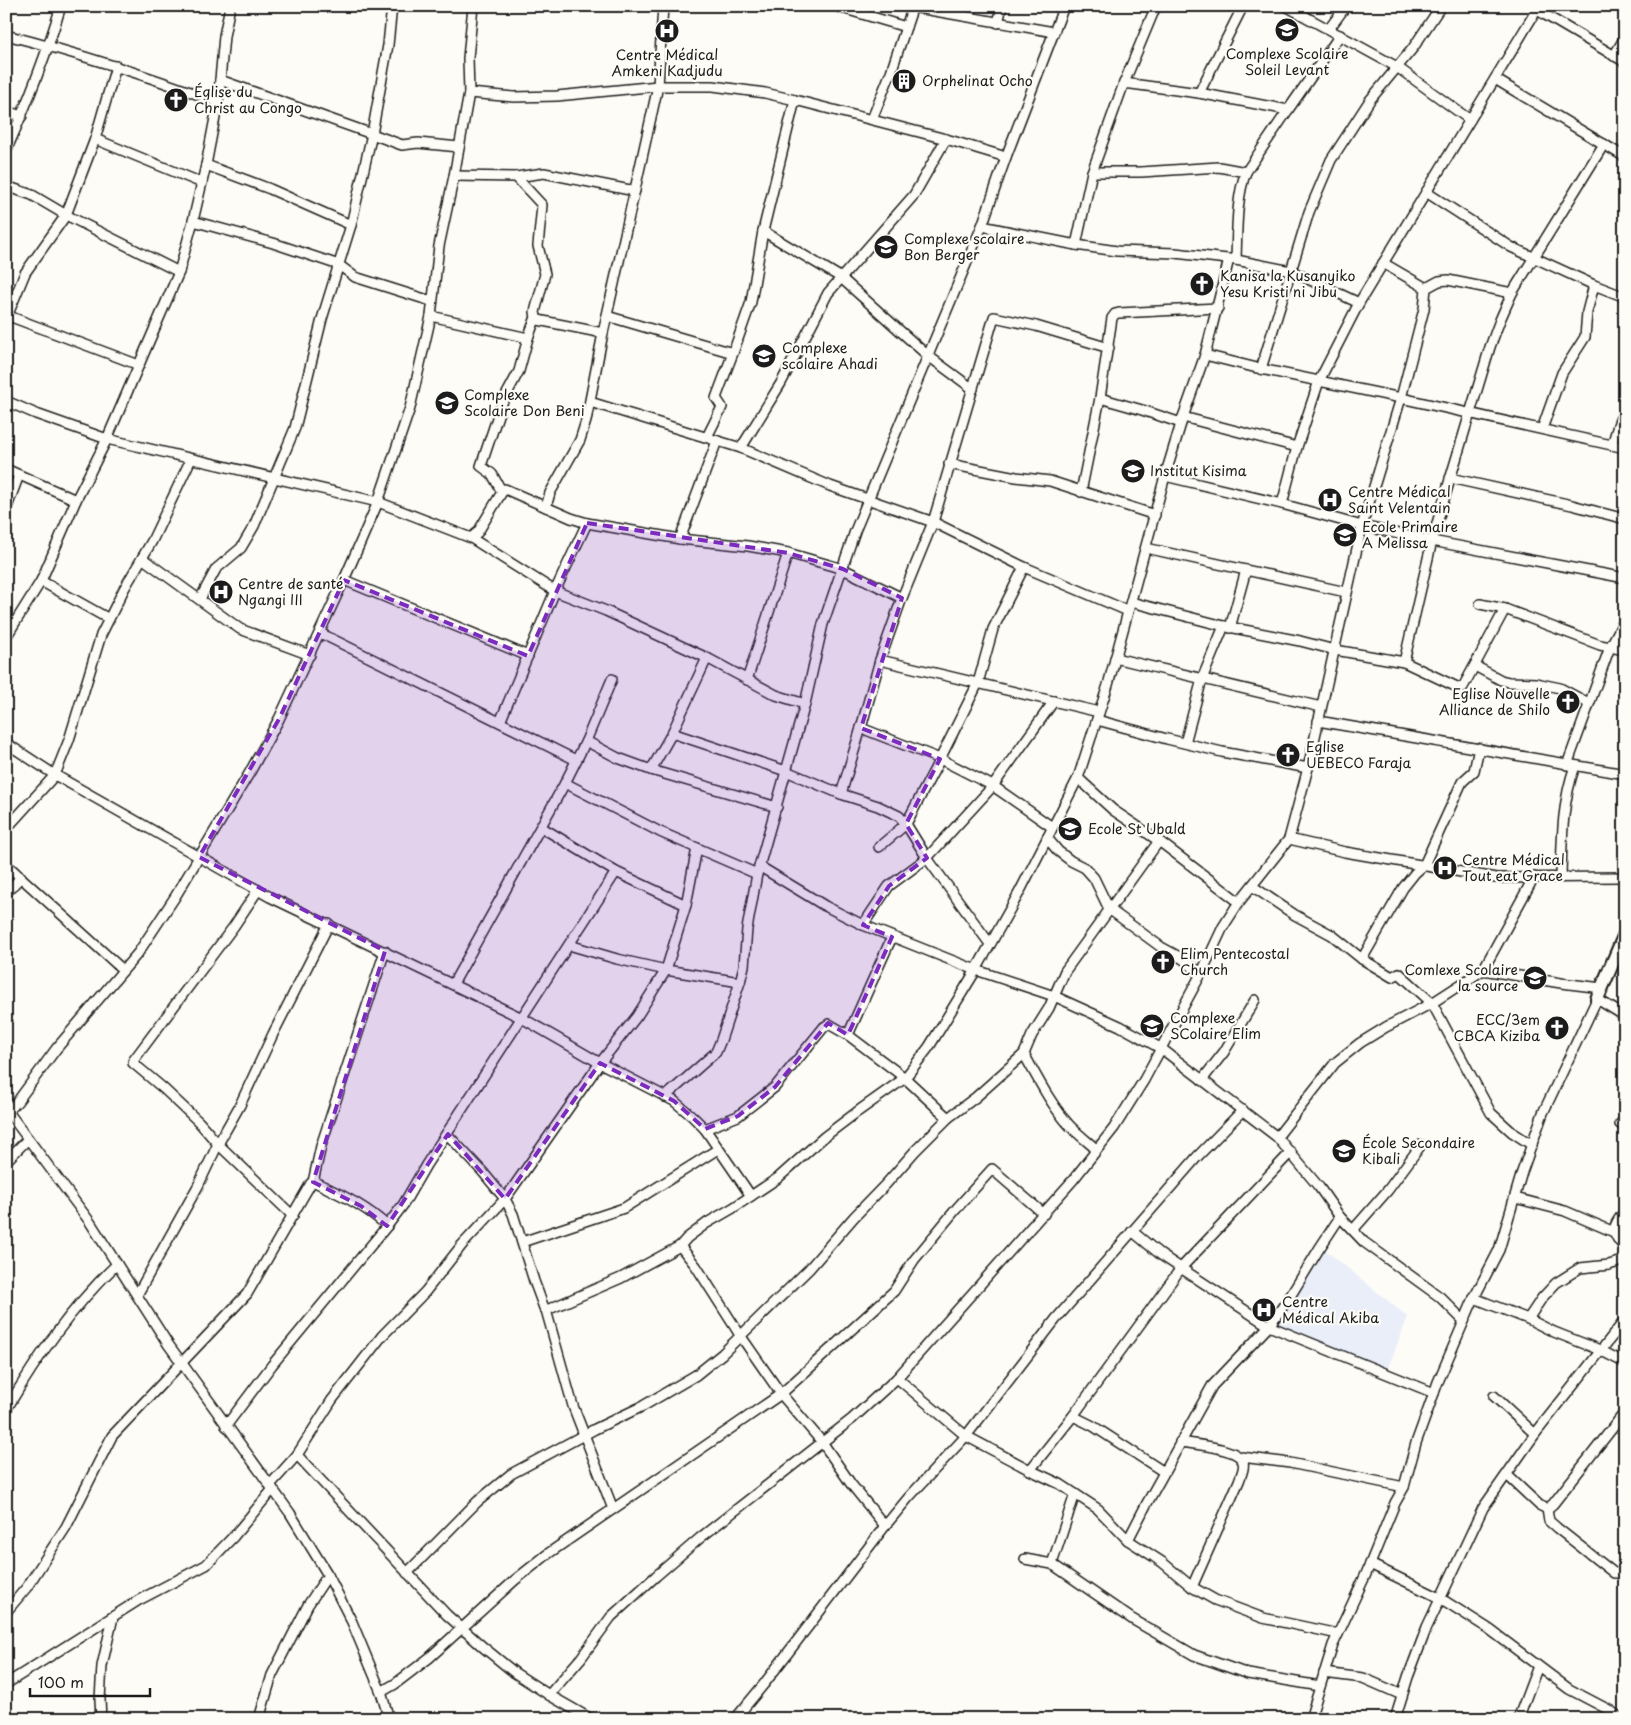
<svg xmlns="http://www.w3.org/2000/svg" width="1631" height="1725" viewBox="0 0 1631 1725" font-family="'Playpen Sans',sans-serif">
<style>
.built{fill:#e9eef9}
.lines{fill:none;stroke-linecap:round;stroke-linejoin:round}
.street-casing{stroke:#1c1c1c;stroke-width:12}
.secondary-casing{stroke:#1c1c1c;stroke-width:16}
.street{stroke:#fdfcf7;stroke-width:9}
.secondary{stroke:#fdfcf7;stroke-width:12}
.marked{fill:#7b2cbf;fill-opacity:0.2;stroke:#7b2cbf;stroke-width:4;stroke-dasharray:10 6;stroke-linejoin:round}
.labels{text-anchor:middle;stroke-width:4.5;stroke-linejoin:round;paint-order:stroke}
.poi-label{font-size:14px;fill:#1c1c1c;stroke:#fdfcf7;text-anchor:start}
</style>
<rect width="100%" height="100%" fill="#fdfcf7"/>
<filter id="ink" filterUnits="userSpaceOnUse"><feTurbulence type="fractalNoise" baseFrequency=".02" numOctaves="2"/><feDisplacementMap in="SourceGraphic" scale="10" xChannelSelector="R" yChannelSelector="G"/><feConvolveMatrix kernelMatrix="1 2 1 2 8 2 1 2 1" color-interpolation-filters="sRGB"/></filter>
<g filter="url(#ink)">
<polygon class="built" points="1324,1249 1408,1317 1387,1370 1275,1324"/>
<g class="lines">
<defs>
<g id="street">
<polyline points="473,6 468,58 469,93 514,97 557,96 658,86 713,86 765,93 795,100 946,139 1006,157"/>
<polyline points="835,6 906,27"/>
<polyline points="1286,6 1397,67 1470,120"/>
<polyline points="912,7 1054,32"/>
<polyline points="1537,10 1625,62"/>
<polyline points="998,23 1002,6"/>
<polyline points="1329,29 1346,6"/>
<path d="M6,35C78,53 148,76 218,102"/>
<polyline points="1614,56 1625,37"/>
<polyline points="1495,79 1625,157"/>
<polyline points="220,80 372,134 402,145 418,143 459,147"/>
<polyline points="1124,83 1199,93 1288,110 1340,35"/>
<polyline points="1199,93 1243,6"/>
<polyline points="6,111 22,116"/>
<polyline points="872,119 891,72 913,6"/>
<polyline points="95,139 202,183"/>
<path d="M6,151C27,104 46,56 61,6"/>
<polyline points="206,165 270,189 351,225"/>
<path d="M1092,172H1141L1219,167L1246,172C1236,197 1237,233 1236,260"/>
<polyline points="1246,172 1288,110"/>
<polyline points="454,176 516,177 542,205 538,246 545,274 535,312 536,317 538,320 603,333"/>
<polyline points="516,177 544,173 635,191"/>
<polyline points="6,186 32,195 66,215 179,272"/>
<polyline points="1426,192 1511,247 1594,285 1625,297"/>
<polyline points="193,221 273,243 339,265 355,277 431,301"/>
<polyline points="982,226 1076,245 1117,251 1175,253 1236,260 1291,271 1359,303"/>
<polyline points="763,231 840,277 927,355 973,389"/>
<polyline points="1076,245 1092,172 1124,83 1156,6"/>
<polyline points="1426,288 1439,281 1448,280 1512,293"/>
<polyline points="6,315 139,365"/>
<polyline points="431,316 528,338"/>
<polyline points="607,316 733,353 751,302 763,231 795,100"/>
<polyline points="6,319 25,273 66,215 95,139 116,66"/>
<polyline points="1205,355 1261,369 1401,398 1625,448"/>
<polyline points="1261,369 1309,212 1331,160 1370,100 1413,48 1441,6"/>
<polyline points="1100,398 1142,410 1181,423"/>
<polyline points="6,401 36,414 107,439 378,502 471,538 555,591 606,611 707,658 776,695 805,704"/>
<polyline points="590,402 741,448 830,486 933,522 1024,567 1128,611"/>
<polyline points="1183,417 1297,447"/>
<polyline points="1542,429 1562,373 1585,337 1587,312 1594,285"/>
<polyline points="707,437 722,407 716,398 733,353"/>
<polyline points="1612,445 1619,422 1625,410"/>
<polyline points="741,448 781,383 828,293 914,195 946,139"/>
<polyline points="949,464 1016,477 1050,481 1155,515"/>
<polyline points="6,469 76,500"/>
<polyline points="1165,476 1282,504 1362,526 1432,541 1625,578"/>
<polyline points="1450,478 1572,505 1625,519"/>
<polyline points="502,492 492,474 481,466 502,403 519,371 528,338 536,317"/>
<polyline points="1081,492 1100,398 1112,318 1115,314 1119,313 1218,308"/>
<polyline points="1282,504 1297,447 1319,381 1359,303 1539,6"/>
<polyline points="546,507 550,493 580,440 586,421 603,333 658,86 663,6"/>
<polyline points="6,510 19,475"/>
<polyline points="471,538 478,532 502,492 505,489 571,518 587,523 680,539 748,546 788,553 843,569 902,598"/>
<polyline points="680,539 717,441"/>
<polyline points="1146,548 1346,592"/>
<polyline points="142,558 240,629 310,655"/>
<polyline points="344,580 528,656"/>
<polyline points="41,581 109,619"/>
<polyline points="200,599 216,569 241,548 254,526 295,428 322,319 351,225 372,134 388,45 392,6"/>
<polyline points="1131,602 1224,626 1300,641 1335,650 1404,662 1432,541 1442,506 1490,347 1500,320 1512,293 1604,144"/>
<polyline points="1480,604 1505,609 1600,645 1625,650"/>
<polyline points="1230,628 1246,570"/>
<polyline points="320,633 576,760"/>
<polyline points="6,637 41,581 76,500 107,439 179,272 193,221 206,165 218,102 224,36 230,6"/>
<polyline points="1115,658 1321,707"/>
<polyline points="880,660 1099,712"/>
<polyline points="1404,662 1457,687 1463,687 1505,609"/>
<polyline points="1475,666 1501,680 1509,682 1536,683 1560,688 1588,703"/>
<polyline points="747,680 788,553"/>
<polyline points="1097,720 1167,739 1222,752 1308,768"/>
<polyline points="1318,721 1625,774"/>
<polyline points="500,722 555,591 587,523"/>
<polyline points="861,728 940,759 993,786 1052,827"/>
<polyline points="672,733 786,771 841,794 878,806 899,816 906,824 927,858 990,944"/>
<polyline points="586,741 612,679"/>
<polyline points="6,743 55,775 270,897 522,1018 600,1063 674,1101 692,1116 705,1129 738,1116 775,1087 824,1027 829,1024 848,1035"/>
<polyline points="1185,743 1202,679 1224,626"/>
<polyline points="1567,765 1610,647 1625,619"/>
<polyline points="651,770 672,733 707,658"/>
<polyline points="1078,778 1113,810 1159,841 1239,902"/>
<polyline points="565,783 660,832 757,874"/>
<polyline points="841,794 861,728 880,660 902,598 933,522 994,317 1036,326 1109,348"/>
<polyline points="541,827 616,872 686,905"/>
<polyline points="6,829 55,775 69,740 101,635 124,589 152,541 191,459"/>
<polyline points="1047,838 1058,851 1071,861 1085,868 1094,878 1109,909 1161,947 1183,959 1201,974"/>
<polyline points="1289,839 1345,852 1496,878 1625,877"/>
<polyline points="879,847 906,824 940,759 978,683 993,629 1024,567"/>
<polyline points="6,864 123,970"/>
<polyline points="759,866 825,906 863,925 976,970 1054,996 1120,1026 1162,1049 1277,1137 1319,1187 1340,1217 1364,1242 1440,1297 1464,1321"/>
<path d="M1561,877C1562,839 1562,802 1575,766"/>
<polyline points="1252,886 1295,915 1332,935 1362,959 1392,977 1399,973 1432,1003 1491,1113 1512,1132 1532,1145"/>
<polyline points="258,890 234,926 133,1061 133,1063 164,1089 199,1122 218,1144 293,1216"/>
<polyline points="6,893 21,877"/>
<polyline points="863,925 889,886 927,858 993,786 1054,701"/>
<polyline points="892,937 848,1035 905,1078 948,1118"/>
<polyline points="569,945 617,959 666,970 740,982"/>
<polyline points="1362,959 1403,888 1415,873 1424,865 1462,782 1474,771 1479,748"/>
<polyline points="1483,970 1534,877"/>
<polyline points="453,984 565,783 586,741 618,758 651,770 777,807"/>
<polyline points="1202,1080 1224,1052 1255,1000"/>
<polyline points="665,1097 716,1052 721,1040 740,982 744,966 747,929 757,874 805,704 823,624 855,531 982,226 1006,157 1064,6"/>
<polyline points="6,1109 90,1222 168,1344 290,1513 328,1575 352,1622 381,1692 389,1719"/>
<polyline points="8,1111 17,1102 56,1049 138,953 175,897 250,772 279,719 344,580 378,502 410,408 431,316 439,246 454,176 469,93"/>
<polyline points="1620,1124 1625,1120"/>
<polyline points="705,1129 751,1196"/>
<polyline points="447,1134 482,1171 505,1199 513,1214 534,1281 544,1308 547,1310 621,1278 680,1246 687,1238 707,1223 733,1208 778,1178 824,1137 857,1112 905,1078 929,1047 976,970 1019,893 1078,778 1108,685 1165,476 1183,417 1205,355 1229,259"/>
<polyline points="1277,1137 1335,1063 1360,1043 1386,1027 1432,1003 1483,970 1561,983 1602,988"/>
<path d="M1096,1149C1088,1142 1078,1134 1070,1126C1051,1105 1038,1079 1024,1054L1032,1035L1049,1008L1065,971L1159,841"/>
<polyline points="6,1161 28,1139"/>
<polyline points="313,1182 321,1146 385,951"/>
<polyline points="1515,1198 1565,1211 1614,1232"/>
<path d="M1625,1211C1611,1228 1611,1232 1625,1248"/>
<polyline points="1353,1230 1388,1190 1421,1145"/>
<polyline points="1132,1231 1161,1255 1269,1326 1434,1393"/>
<polyline points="522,1242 624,1208 718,1149"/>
<polyline points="680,1246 696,1266 740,1335 781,1394 822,1442 851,1484 885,1526"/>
<polyline points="137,1295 198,1186 218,1144 240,1105 273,1034 329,924"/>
<polyline points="1474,1298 1528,1319 1554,1332 1600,1350 1625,1363"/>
<polyline points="546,1310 573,1406 613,1509"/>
<polyline points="1528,1319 1542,1298 1556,1283 1580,1268 1609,1265 1625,1260"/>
<polyline points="897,1378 966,1436 1030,1470 1060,1484 1098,1509 1128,1540 1162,1562 1192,1587 1215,1600 1263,1618 1338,1634"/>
<polyline points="1494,1396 1535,1434"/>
<path d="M6,1410C38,1356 71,1308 117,1264"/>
<polyline points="1073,1416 1181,1268 1291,1152"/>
<polyline points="226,1426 272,1365 387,1226 403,1205 426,1165 616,872"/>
<path d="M1180,1442C1193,1444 1239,1448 1243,1462C1245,1468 1241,1475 1239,1481L1192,1587"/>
<polyline points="297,1455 447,1615 483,1647 515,1673 549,1695 591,1719"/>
<polyline points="1241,1457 1290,1463 1404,1487"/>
<polyline points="1030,1470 1073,1416 1093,1426 1164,1472"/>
<polyline points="1507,1475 1539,1505 1547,1509 1553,1504 1625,1412"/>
<polyline points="270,1485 297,1455 332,1400 382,1336 425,1292 462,1245 505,1199 600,1063 637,1016 666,970 686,905 697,848"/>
<polyline points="1547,1509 1549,1521 1557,1528 1614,1573 1625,1573"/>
<polyline points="1128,1540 1146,1505 1212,1386 1269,1326 1291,1295 1319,1249 1340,1217"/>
<polyline points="1025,1559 1052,1564 1132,1619 1194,1655 1248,1674 1320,1686"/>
<polyline points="1052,1564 1075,1494"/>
<polyline points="1370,1564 1440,1598 1489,1629 1569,1689 1611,1711 1621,1719"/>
<polyline points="407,1573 477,1502 511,1474 595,1429 643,1406 696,1375 722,1354 809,1269 854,1217 886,1184 915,1151 948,1118 976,1097 1024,1054"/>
<path d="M6,1612L27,1587L66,1527L112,1436L247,1294L311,1183L315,1182C341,1195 366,1206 387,1226"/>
<polyline points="1324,1673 1363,1678 1402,1695"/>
<polyline points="6,1684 139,1600 206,1565 234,1536 273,1489"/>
<polyline points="381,1692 395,1684 429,1658 515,1580 549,1553 781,1394 894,1291 914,1260 957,1208 992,1169 1044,1214"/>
<polyline points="549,1695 581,1658 611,1617 656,1576 700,1538 852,1419 897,1378 1073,1180 1114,1128 1144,1080 1201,974 1223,927 1239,902 1289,839 1308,768 1362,526 1401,398 1424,309 1426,288 1383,263"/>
<polyline points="101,1719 100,1699 102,1666 113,1617"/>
<polyline points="259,1719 272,1675 308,1605 328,1575"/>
<polyline points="735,1719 764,1684 885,1526 909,1497 966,1436 1056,1319 1197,1157 1243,1110"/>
<polyline points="1310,1719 1333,1645 1366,1574 1395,1503 1404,1487 1416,1443 1438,1382 1474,1298 1499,1250 1522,1172 1543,1113 1597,999 1625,1016"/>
<polyline points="1395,1719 1408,1677 1427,1627 1483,1508 1535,1434 1625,1320"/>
<polyline points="1518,1719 1538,1666"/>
</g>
<polyline id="secondary" points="1597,999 1625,934"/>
</defs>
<use href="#street" class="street-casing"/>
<use href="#secondary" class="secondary-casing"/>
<use href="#street" class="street"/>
<use href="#secondary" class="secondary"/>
</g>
</g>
<path class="marked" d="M587,523L788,553L843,569L902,598L861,728L940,759L906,824L927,858L889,886L863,925L892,937L848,1035L828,1023L775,1087L738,1116L705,1129L674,1101L600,1063L505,1199L448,1134L387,1226L361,1206L313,1182L385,951L199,857L279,719L344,580L528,656Z"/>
<defs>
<symbol id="school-disc" viewBox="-11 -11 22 22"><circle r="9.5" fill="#1c1c1c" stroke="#fdfcf7"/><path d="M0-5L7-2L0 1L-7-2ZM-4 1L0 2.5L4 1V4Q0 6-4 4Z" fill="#fff"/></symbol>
<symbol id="hospital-disc" viewBox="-11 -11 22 22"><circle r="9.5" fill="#1c1c1c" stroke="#fdfcf7"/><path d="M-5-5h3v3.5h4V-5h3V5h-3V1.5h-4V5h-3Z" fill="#fff"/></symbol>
<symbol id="building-disc" viewBox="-11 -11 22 22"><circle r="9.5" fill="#1c1c1c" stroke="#fdfcf7"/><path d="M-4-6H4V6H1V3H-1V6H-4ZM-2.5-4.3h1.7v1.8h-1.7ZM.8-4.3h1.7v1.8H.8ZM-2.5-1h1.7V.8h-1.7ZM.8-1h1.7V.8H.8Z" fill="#fff"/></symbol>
<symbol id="church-disc" viewBox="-11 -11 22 22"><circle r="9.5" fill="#1c1c1c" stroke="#fdfcf7"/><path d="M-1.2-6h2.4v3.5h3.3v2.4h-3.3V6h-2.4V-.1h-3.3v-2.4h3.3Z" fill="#fff"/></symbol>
</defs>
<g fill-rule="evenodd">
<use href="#school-disc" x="1273" y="16" width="28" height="28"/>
<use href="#hospital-disc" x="653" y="17" width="28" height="28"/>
<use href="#building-disc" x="890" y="67" width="28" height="28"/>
<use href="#church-disc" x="162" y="86" width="28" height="28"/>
<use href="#school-disc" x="872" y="233" width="28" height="28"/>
<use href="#church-disc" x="1188" y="270" width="28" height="28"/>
<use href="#school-disc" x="750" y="342" width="28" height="28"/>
<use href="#school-disc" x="433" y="389" width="28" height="28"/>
<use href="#school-disc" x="1119" y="457" width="28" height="28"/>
<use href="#hospital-disc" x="1316" y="486" width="28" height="28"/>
<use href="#school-disc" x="1331" y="521" width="28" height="28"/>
<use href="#hospital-disc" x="207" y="578" width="28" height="28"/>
<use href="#church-disc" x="1554" y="688" width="28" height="28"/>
<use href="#church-disc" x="1274" y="741" width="28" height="28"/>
<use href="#school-disc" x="1056" y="815" width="28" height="28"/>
<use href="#hospital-disc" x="1431" y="854" width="28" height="28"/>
<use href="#church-disc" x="1149" y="948" width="28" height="28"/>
<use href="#school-disc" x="1521" y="964" width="28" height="28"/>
<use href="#school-disc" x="1138" y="1012" width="28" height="28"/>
<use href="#church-disc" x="1543" y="1014" width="28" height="28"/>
<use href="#school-disc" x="1330" y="1137" width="28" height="28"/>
<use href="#hospital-disc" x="1250" y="1296" width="28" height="28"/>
</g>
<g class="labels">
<g class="poi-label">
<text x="1287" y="59" text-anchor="middle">Complexe Scolaire<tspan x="1287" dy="16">Soleil Levant</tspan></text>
<text x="667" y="60" text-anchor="middle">Centre Médical<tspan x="667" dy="16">Amkeni Kadjudu</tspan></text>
<text x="922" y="86">Orphelinat Ocho</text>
<text x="194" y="97">Église du<tspan x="194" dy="16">Christ au Congo</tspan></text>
<text x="904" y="244">Complexe scolaire<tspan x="904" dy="16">Bon Berger</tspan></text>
<text x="1220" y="281">Kanisa la Kusanyiko<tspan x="1220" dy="16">Yesu Kristi ni Jibu</tspan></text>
<text x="782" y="353">Complexe<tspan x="782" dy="16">scolaire Ahadi</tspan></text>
<text x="464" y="400">Complexe<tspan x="464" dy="16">Scolaire Don Beni</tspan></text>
<text x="1150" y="476">Institut Kisima</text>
<text x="1348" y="497">Centre Médical<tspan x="1348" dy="16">Saint Velentain</tspan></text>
<text x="1362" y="532">Ecole Primaire<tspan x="1362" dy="16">A Melissa</tspan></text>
<text x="238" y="589">Centre de santé<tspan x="238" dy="16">Ngangi III</tspan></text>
<text x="1550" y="699" text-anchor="end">Eglise Nouvelle<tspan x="1550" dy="16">Alliance de Shilo</tspan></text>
<text x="1306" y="752">Eglise<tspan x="1306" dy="16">UEBECO Faraja</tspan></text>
<text x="1088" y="834">Ecole St Ubald</text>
<text x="1462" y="865">Centre Médical<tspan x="1462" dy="16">Tout eat Grace</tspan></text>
<text x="1180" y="959">Elim Pentecostal<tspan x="1180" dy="16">Church</tspan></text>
<text x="1518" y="975" text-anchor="end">Comlexe Scolaire<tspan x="1518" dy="16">la source</tspan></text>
<text x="1170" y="1023">Complexe<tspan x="1170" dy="16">SColaire Elim</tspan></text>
<text x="1540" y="1025" text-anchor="end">ECC/3em<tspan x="1540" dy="16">CBCA Kiziba</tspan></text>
<text x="1362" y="1148">École Secondaire<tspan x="1362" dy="16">Kibali</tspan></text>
<text x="1282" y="1307">Centre<tspan x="1282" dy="16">Médical Akiba</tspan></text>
</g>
</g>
<rect width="1631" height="1725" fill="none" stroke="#fdfcf7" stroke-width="25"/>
<rect x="12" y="12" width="1606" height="1700" fill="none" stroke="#1c1c1c" stroke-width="2" filter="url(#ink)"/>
<path d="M30 1688v8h120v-8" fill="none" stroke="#1c1c1c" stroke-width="2.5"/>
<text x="38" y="1688" font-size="15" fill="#1c1c1c" stroke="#fdfcf7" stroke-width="4" paint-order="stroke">100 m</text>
</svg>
